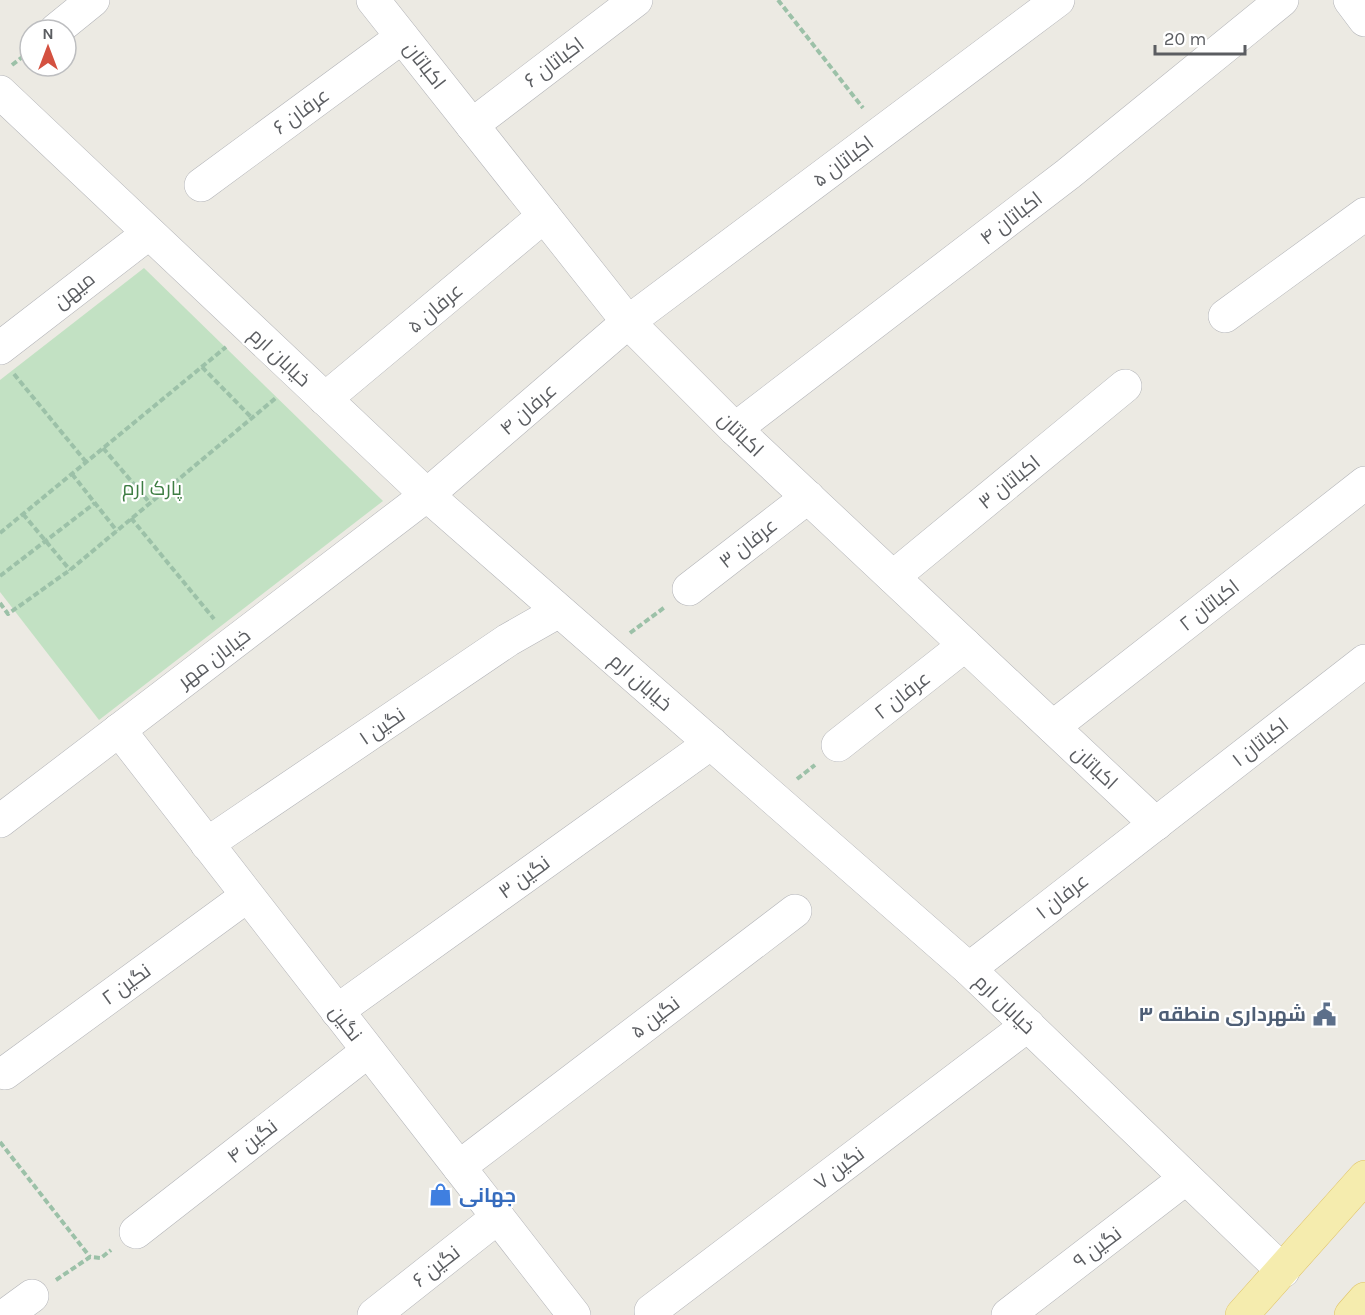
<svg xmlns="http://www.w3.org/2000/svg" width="1365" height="1315" viewBox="0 0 1365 1315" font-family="Karla,Cairo,sans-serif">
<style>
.park{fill:#c2e1c3}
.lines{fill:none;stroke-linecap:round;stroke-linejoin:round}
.minor-casing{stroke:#b3b4b8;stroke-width:34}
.major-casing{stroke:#e0c367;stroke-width:34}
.path{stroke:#9cc1a8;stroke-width:4;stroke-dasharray:6 3;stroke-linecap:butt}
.minor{stroke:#fff;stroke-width:33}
.major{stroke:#f5ecae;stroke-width:33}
.labels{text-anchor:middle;stroke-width:4.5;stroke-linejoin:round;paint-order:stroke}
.street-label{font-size:20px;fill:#5b5d61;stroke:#fff}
.park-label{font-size:20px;fill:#3e7d43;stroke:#fff}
.service-label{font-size:20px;font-weight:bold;fill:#4e5e75;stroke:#fff;text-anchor:end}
.shop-label{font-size:20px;font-weight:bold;fill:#366cbe;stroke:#fff;text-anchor:start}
</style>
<rect width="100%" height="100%" fill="#eceae3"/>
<polygon class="park" points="144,268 383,501 99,720 0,592 0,380"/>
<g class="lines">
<defs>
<g id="minor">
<polyline points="373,0 628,322 735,429 1156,824"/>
<polyline points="1350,0 1365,20"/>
<polyline points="56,30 93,0"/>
<polyline points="0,92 427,495 969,969 1283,1271"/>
<polyline points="472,125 636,0"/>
<polyline points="201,185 402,37"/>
<polyline points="1225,316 1365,214"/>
<polyline points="0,348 149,233"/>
<polyline points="325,399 544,216"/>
<polyline points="735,429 1068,174 1282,0"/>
<polyline points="893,577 1125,386"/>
<polyline points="689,589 808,497"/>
<polyline points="1053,727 1365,483"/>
<polyline points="119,730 574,1315"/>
<polyline points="838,745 965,645"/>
<polyline points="0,821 427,495 628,322 1058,0"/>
<polyline points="207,844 508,640 559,611"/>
<polyline points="969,969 1365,661"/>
<polyline points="337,1011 711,743"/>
<polyline points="5,1073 247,896"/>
<polyline points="459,1167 795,911"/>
<polyline points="136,1232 368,1051"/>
<polyline points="651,1311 1028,1025"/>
<polyline points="6,1315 32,1296"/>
<polyline points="374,1315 498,1217"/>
<polyline points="1008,1315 1186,1178"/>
</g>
<g id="major">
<polyline points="1242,1315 1365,1177"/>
<polyline points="1351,1315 1365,1299"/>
</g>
</defs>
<use href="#minor" class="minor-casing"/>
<use href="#major" class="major-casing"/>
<g class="path">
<polyline points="778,0 863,108"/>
<polyline points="12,65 30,51"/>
<polyline points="202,367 252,418"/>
<polyline points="14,374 86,462"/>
<polyline points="103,448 150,503"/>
<polyline points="72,474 117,531"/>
<polyline points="23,514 70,570"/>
<polyline points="131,518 214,619"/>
<polyline points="0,533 226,347"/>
<polyline points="0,576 95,503"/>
<polyline points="0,603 8,614 70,570 277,397"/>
<polyline points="630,633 665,607"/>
<polyline points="797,779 815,765"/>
<polyline points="0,1142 90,1257"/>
<polyline points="56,1280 90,1257 101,1258 111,1250"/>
</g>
<use href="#minor" class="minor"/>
<use href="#major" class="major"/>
</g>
<defs>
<symbol id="civic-bare" viewBox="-9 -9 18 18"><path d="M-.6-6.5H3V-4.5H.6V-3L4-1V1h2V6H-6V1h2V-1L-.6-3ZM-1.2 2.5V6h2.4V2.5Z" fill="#5c6f8a" stroke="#fff" stroke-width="2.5" paint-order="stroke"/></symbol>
<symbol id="shop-bare" viewBox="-9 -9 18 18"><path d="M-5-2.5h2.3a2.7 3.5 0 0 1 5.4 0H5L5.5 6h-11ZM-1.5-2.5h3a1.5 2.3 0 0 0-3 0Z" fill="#3f7fe0" stroke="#fff" stroke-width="2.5" paint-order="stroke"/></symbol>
</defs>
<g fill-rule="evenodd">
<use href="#civic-bare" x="1308" y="998" width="33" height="33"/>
<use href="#shop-bare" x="424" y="1178" width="33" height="33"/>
</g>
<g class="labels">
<g class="street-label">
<text transform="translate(554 62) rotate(-37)" y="7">اکباتان ۶</text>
<text transform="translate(425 65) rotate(52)" y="7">اکباتان</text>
<text transform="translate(301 111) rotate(-36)" y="7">عرفان ۶</text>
<text transform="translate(843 161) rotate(-37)" y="7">اکباتان ۵</text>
<text transform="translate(1011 218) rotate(-38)" y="7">اکباتان ۴</text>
<text transform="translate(74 290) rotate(-38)" y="7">میهن</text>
<text transform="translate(435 308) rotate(-40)" y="7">عرفان ۵</text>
<text transform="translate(280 357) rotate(43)" y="7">خیابان ارم</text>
<text transform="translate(528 409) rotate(-41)" y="7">عرفان ۴</text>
<text transform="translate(741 434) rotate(44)" y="7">اکباتان</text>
<text transform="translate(1009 482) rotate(-39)" y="7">اکباتان ۳</text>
<text transform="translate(748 543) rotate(-38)" y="7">عرفان ۳</text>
<text transform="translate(1209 605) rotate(-38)" y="7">اکباتان ۲</text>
<text transform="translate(214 658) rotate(-37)" y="7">خیابان مهر</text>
<text transform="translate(641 682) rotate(41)" y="7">خیابان ارم</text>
<text transform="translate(902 695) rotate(-38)" y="7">عرفان ۲</text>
<text transform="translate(382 726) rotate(-34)" y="7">نگین ۱</text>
<text transform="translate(1260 742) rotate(-38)" y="7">اکباتان ۱</text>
<text transform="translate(1095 767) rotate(43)" y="7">اکباتان</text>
<text transform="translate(524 877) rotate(-36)" y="7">نگین ۳</text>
<text transform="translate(1062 896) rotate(-38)" y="7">عرفان ۱</text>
<text transform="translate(126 984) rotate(-36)" y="7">نگین ۲</text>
<text transform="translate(1005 1004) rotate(44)" y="7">خیابان ارم</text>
<text transform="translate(655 1017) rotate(-37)" y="7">نگین ۵</text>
<text transform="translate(346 1023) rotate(52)" y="7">نگین</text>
<text transform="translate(252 1141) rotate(-38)" y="7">نگین ۴</text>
<text transform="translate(839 1168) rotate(-37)" y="7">نگین ۷</text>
<text transform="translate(1097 1247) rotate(-37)" y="7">نگین ۹</text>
<text transform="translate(436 1266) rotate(-38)" y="7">نگین ۶</text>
</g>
<g class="park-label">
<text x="152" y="495">پارک ارم</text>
</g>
<g class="service-label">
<text x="1306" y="1021">شهرداری منطقه ۳</text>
</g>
<g class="shop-label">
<text x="459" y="1202">جهانی</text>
</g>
</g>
<g transform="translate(48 48)"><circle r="28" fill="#ffffff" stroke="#bdbec0" stroke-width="1.5"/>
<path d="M0-4.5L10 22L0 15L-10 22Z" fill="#d45140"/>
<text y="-9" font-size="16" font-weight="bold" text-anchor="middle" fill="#5b5d61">N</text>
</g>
<path d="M1155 45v9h90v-9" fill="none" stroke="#5b5d61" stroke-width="3"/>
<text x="1164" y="45" font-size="18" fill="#5b5d61" stroke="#ffffff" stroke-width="4.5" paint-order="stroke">20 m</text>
</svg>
